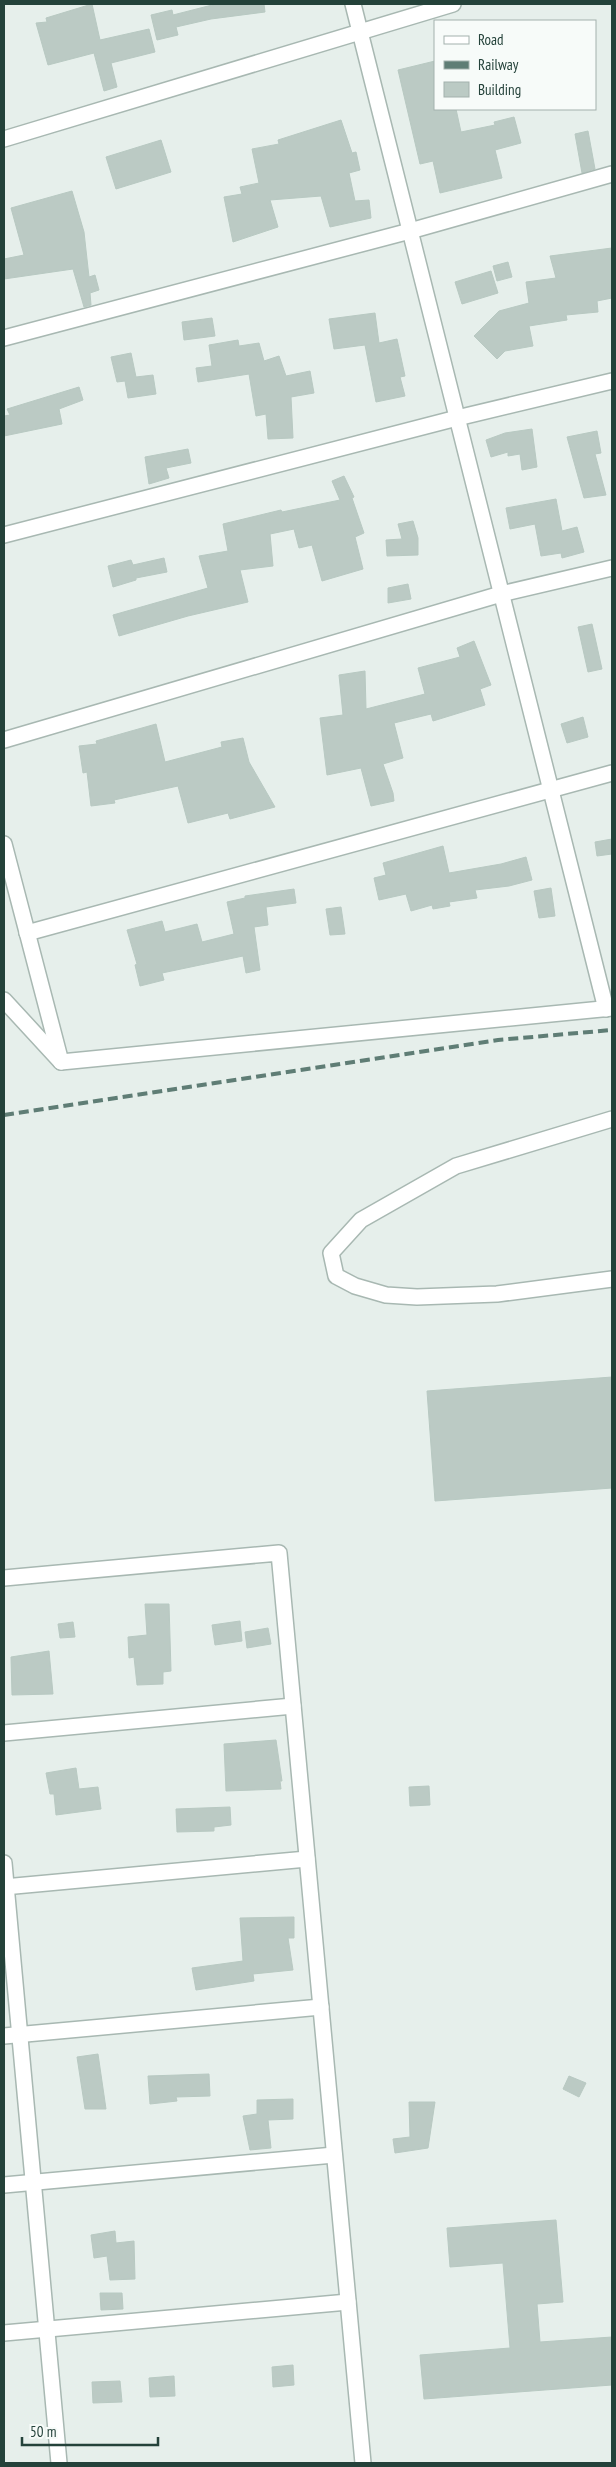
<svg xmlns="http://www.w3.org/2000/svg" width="616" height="2467" viewBox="0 0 616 2467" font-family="'PT Sans Narrow',sans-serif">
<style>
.building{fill:#bbcac4;stroke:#b8c9c2}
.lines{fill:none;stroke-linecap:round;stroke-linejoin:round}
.minor-casing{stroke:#a8b8b2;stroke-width:18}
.tertiary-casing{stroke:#a8b8b2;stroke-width:18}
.minor{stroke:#fff;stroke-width:15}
.tertiary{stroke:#fff;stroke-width:15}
.rail{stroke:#5f7d75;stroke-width:4;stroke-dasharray:10 5;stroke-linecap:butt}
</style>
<rect width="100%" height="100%" fill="#e6efeb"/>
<g class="building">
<polygon points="92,4 100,40 149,29 155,52 111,63 117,87 104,91 94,53 48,65 36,23 47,22 46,18"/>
<polygon points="216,4 264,4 265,12 211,19 176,27 178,35 157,40 151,15 172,10 173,15"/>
<polygon points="435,61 435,109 456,109 461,132 495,125 494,122 514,117 521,143 495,150 502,178 440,193 433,161 420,164 398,70"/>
<polygon points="341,120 352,153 356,152 360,170 349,173 355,201 369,200 371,218 330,227 321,196 270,200 278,227 233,242 224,197 242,194 240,187 259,183 252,149 279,144 278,140"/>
<polygon points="588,131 595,169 582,173 575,134"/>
<polygon points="161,140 171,172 116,189 106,157"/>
<polygon points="72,191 84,232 89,277 95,275 99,290 90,293 91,305 84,307 73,269 4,279 4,259 24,255 11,208"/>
<polygon points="612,248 612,298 597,301 598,312 566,315 567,320 529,326 533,346 505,351 497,359 474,336 499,311 529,303 526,282 556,278 550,256"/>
<polygon points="508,262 512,277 497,281 493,266"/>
<polygon points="491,271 498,293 462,304 455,282"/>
<polygon points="375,313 379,343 397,339 405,376 400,377 405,396 376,402 365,345 334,349 329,319"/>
<polygon points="212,318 215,336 184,340 182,322"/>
<polygon points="238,340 239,346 259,343 264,361 279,356 286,376 310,371 314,393 291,397 293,438 268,439 266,414 256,416 249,374 198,382 196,368 212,366 209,345"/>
<polygon points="131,353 136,377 153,375 156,394 128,398 125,381 117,382 111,357"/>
<polygon points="79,387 83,400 59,409 62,424 4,436 4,416 10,415 7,409"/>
<polygon points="532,429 537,467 522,470 520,454 508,456 508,452 491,457 486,440 505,433"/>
<polygon points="597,431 601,453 595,454 606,495 584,498 567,437"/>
<polygon points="188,449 191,463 166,468 169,478 149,484 145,457"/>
<polygon points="344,476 354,497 352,498 364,533 355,537 363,569 322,581 312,545 299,548 294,529 270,534 273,566 240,570 248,602 188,616 119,636 113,615 208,588 199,556 228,551 223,524 281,510 282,512 340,500 332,481"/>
<polygon points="556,499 562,531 577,527 584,552 562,558 561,553 541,556 535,524 510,529 506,508"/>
<polygon points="413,521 418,538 418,555 387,556 386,540 402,539 398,524"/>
<polygon points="164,558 167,572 136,578 136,580 113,587 108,566 131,560 133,565"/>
<polygon points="408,584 411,599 388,603 388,588"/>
<polygon points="592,624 602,669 588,672 578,627"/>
<polygon points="474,641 491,685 480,689 485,705 433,721 431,714 394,723 403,758 383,764 393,793 394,801 371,806 361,768 327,775 320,718 343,715 339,675 365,671 366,709 425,694 418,668 460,657 457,648"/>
<polygon points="583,717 588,737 567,743 561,724"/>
<polygon points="156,724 165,762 222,747 221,742 243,738 249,762 275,807 230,819 228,813 188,823 178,786 114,800 115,803 91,806 87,772 83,773 79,746 97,744 96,741"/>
<polygon points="612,839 612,854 597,856 595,842"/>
<polygon points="443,846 449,873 501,864 526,857 532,880 509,886 475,890 477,898 449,902 450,906 433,909 432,905 411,911 406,894 379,900 374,878 386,875 383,863"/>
<polygon points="551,888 555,916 539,918 534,891"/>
<polygon points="294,889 296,903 266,907 268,925 254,927 260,970 246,973 243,956 162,973 164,980 140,986 135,965 137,964 127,930 162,921 165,932 197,924 202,942 234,934 227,902 245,898 245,896"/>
<polygon points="341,907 345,934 330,935 326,909"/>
<polygon points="612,1377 612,1488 435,1501 427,1391"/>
<polygon points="145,1604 169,1604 171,1671 163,1672 163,1684 137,1685 134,1657 129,1658 128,1637 147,1635"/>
<polygon points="240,1621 242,1641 215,1645 212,1625"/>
<polygon points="73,1622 75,1637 60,1638 58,1624"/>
<polygon points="268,1628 271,1644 247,1648 245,1632"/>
<polygon points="49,1651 53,1694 12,1695 11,1657"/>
<polygon points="276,1740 282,1781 280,1781 281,1789 226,1791 224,1744"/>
<polygon points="76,1768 79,1789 98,1787 101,1809 56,1815 54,1794 50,1794 46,1773"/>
<polygon points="429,1786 430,1805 410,1806 409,1787"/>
<polygon points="230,1807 231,1825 214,1827 214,1831 177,1832 176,1809"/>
<polygon points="294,1917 294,1938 288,1938 293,1970 253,1974 254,1981 196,1990 192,1968 243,1961 240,1918"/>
<polygon points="98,2054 106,2109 85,2109 77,2057"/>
<polygon points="209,2074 210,2096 176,2097 177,2101 150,2104 148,2076"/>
<polygon points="569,2076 586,2083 579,2097 563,2089"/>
<polygon points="293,2099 293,2119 268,2120 271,2148 250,2150 243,2116 257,2114 257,2100"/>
<polygon points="409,2102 435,2102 428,2148 395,2153 393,2139 410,2137"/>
<polygon points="556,2220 563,2302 537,2304 540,2342 612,2337 612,2385 424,2399 420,2355 510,2348 503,2263 450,2267 447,2228"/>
<polygon points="115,2231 116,2243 134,2241 135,2279 110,2280 107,2256 94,2258 91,2235"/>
<polygon points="100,2293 122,2293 123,2309 101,2310"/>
<polygon points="293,2365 294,2385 273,2387 272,2367"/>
<polygon points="174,2376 175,2396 150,2397 149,2378"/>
<polygon points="120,2381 122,2402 93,2403 92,2382"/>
</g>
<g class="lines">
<defs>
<g id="minor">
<polyline points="353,4 606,1009"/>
<polyline points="4,139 453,4"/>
<polyline points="4,338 410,231 612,174"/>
<polyline points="4,535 457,418 612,381"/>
<polyline points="4,740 501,594 612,568"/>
<polyline points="27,933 612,773"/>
<polyline points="4,1000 61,1062 612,1008"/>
<polyline points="612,1119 456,1166 361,1220 331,1253 336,1276 355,1286 386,1295 417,1297 497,1294 612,1279"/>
<polyline points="4,1578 279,1553 363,2463"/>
<polyline points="4,1733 293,1706"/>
<polyline points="4,1863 59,2463"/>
<polyline points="4,1887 307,1859"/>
<polyline points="4,2036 321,2007"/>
<polyline points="4,2185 334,2155"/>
<polyline points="4,2333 348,2302"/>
</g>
<polyline id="tertiary" points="4,844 61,1062"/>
</defs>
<use href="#minor" class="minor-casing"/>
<use href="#tertiary" class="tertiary-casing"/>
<use href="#minor" class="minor"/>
<use href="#tertiary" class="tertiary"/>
<polyline class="rail" points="4,1115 498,1040 612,1030"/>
</g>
<rect width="616" height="2467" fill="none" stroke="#24423a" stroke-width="10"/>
<rect x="434" y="20" width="162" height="90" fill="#f7fbf9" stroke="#a3b1ad"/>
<rect x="444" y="36" width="25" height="8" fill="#ffffff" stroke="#a3b1ad"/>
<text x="478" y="45" font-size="15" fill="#24423a">Road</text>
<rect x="444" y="61" width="25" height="8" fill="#5f7d75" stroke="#a3b1ad"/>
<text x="478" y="70" font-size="15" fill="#24423a">Railway</text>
<rect x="444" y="82" width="25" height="15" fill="#bbcac4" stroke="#a3b1ad"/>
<text x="478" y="95" font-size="15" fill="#24423a">Building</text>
<path d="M22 2437v8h136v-8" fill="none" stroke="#24423a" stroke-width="2.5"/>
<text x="30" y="2437" font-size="15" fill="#24423a" stroke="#f7fbf9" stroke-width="4" paint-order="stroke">50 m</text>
</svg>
